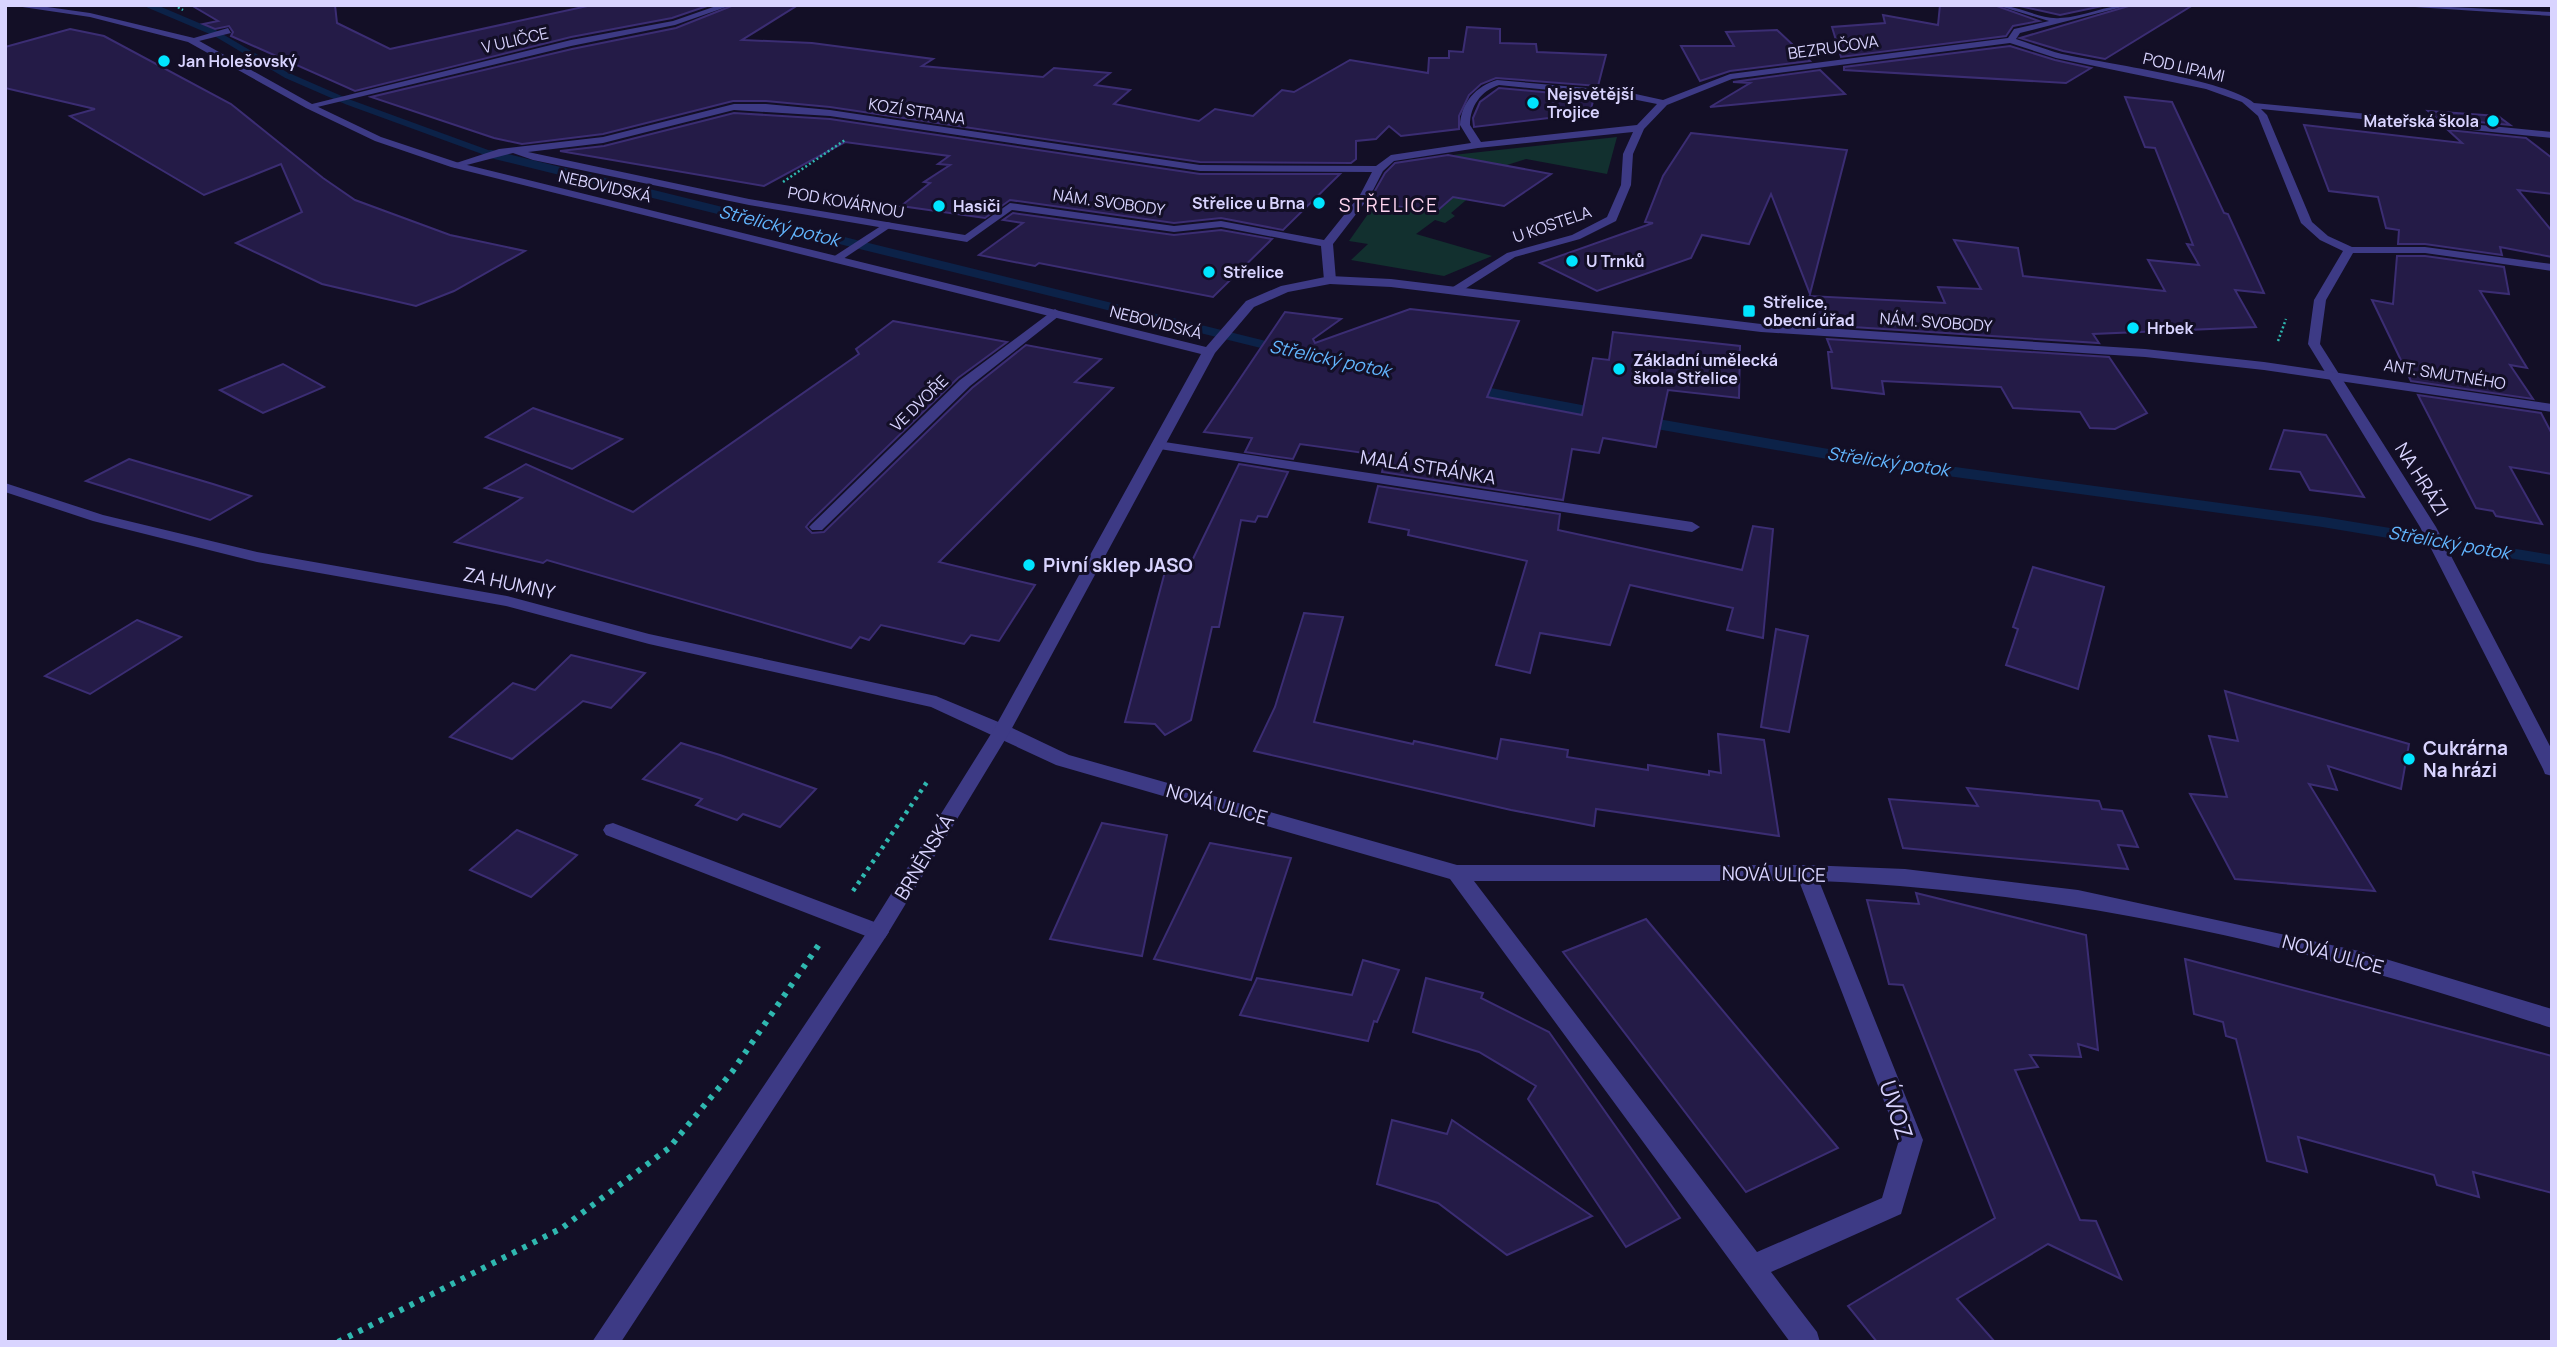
<svg xmlns="http://www.w3.org/2000/svg" width="2557" height="1347" viewBox="0 0 2557 1347" font-family="Manrope,sans-serif">
<style>
.green{fill:#12302f}
.lines{fill:none;stroke-linecap:round;stroke-linejoin:round}
.stream-far2{stroke:#0c2248;stroke-width:6}
.stream-far1{stroke:#0c2248;stroke-width:8}
.stream{stroke:#0c2248;stroke-width:10}
.building{fill:#241b47;stroke:#3b2d73;stroke-width:2}
.path-far2{stroke:#2fb8b0;stroke-width:2.5;stroke-dasharray:2 2.5;stroke-linecap:butt}
.path-far1{stroke:#2fb8b0;stroke-width:4.5;stroke-dasharray:3.5 5;stroke-linecap:butt}
.path{stroke:#2fb8b0;stroke-width:6;stroke-dasharray:4.5 7;stroke-linecap:butt}
.service{fill:#3d3a85;fill-rule:evenodd}
.minor{fill:#3d3a85;fill-rule:evenodd}
.tertiary{fill:#3d3a85;fill-rule:evenodd}
.poi-dot{fill:#00e5ff;stroke:#130f26;stroke-width:2.5}
.labels{text-anchor:middle;stroke-width:6;stroke-linejoin:round;paint-order:stroke}
.far-street-label{font-size:16px;fill:#d9d4ff;stroke:#130f26}
.far-poi-label{font-size:16px;font-weight:bold;fill:#d9d4ff;stroke:#130f26;text-anchor:start}
.far-water-label{font-size:18px;font-style:italic;fill:#62b6ff;stroke:#130f26}
.far-quarter-label{font-size:19px;letter-spacing:2px;fill:#ffd6f0;stroke:#130f26}
.street-label{font-size:19px;fill:#d9d4ff;stroke:#130f26}
.poi-label{font-size:19px;font-weight:bold;fill:#d9d4ff;stroke:#130f26;text-anchor:start}
.near-street-label{font-size:23px;fill:#d9d4ff;stroke:#130f26}
</style>
<rect width="100%" height="100%" fill="#130f26"/>
<polygon class="green" points="1617,137 1607,174 1526,159 1507,165 1451,213 1455,216 1445,223 1435,220 1416,234 1492,256 1444,276 1351,260 1368,244 1349,241 1375,204 1437,212 1492,164 1463,160 1407,160"/>
<g class="lines">
<polyline class="stream-far2" points="149,5 215,33 286,75 348,102 496,156"/>
<polyline class="stream-far1" points="491,154 1278,348"/>
<g class="stream">
<polyline points="1474,390 1597,413"/>
<polyline points="1646,422 1845,457 2323,522 2552,560"/>
</g>
</g>
<g class="building">
<polygon points="191,5 335,5 337,23 390,49 592,5 710,5 672,18 571,37 355,91 231,36 233,32 229,26 215,29 203,24 218,21"/>
<polygon points="734,5 798,5 742,40 812,43 933,59 922,66 1043,77 1054,68 1110,73 1095,85 1130,90 1114,104 1199,121 1215,109 1253,116 1282,90 1294,92 1350,60 1428,73 1429,58 1449,58 1449,51 1463,52 1467,27 1500,29 1500,43 1536,44 1537,52 1606,55 1598,86 1496,78 1481,84 1469,95 1459,116 1459,129 1401,136 1389,126 1376,139 1356,141 1356,159 1351,163 1200,162 830,107 766,101 733,101 603,134 522,144 494,138 371,97 572,49 676,28"/>
<polygon points="1940,5 1994,5 2039,21 2013,26 2006,36 1841,57 1832,27 1885,23 1883,15 1938,25"/>
<polygon points="2015,5 2107,5 2060,15"/>
<polygon points="2132,5 2193,5 2105,59 2063,51 2020,38"/>
<polygon points="70,29 104,36 231,104 323,178 355,200 450,235 525,251 454,291 416,306 322,284 236,243 302,212 281,164 204,195 70,116 95,109 5,88 5,47"/>
<polygon points="1777,30 1810,61 1730,71 1700,81 1681,46 1734,46 1726,32"/>
<polygon points="2010,46 2055,60 2091,68 2066,83 1844,70 1844,67"/>
<polygon points="1820,70 1845,94 1710,107 1750,83 1733,82"/>
<polygon points="1499,88 1594,97 1590,113 1474,127 1473,118 1480,102"/>
<polygon points="2125,97 2172,102 2224,213 2228,214 2264,293 2235,290 2256,327 2093,334 2099,343 1822,325 1810,296 1945,303 1938,287 1981,289 1954,240 2018,248 2023,276 2165,291 2148,260 2199,265 2187,244 2193,245 2155,148 2145,147"/>
<polygon points="2428,111 2498,116 2510,125 2436,118"/>
<polygon points="734,113 830,119 1200,174 1340,174 1283,230 1221,218 1174,223 1010,200 985,218 901,206 930,183 924,182 950,165 938,164 949,156 845,142 764,186 560,151 604,146"/>
<polygon points="2304,125 2462,143 2448,130 2526,138 2552,158 2552,194 2518,190 2552,231 2552,257 2500,247 2502,255 2425,244 2398,244 2399,230 2386,228 2378,197 2329,191"/>
<polygon points="1691,133 1847,150 1810,294 1771,194 1749,244 1702,235 1691,258 1597,291 1540,263 1653,223 1645,222 1663,176"/>
<polygon points="1448,155 1551,174 1504,206 1453,197 1437,211 1368,203 1385,173 1395,163"/>
<polygon points="1013,213 1174,235 1221,230 1272,239 1213,297 1039,263 1035,266 979,255 1023,223 1003,220"/>
<polygon points="2397,256 2425,256 2504,267 2509,294 2480,291 2527,368 2510,365 2533,399 2411,381 2372,300 2393,304"/>
<polygon points="1410,309 1519,321 1487,397 1582,415 1593,358 1609,360 1613,332 1740,346 1739,398 1668,390 1656,447 1603,438 1599,453 1572,449 1563,500 1382,472 1386,456 1300,444 1293,459 1245,452 1252,438 1204,432 1285,312 1341,319 1313,339 1315,343"/>
<polygon points="893,321 1007,342 958,378 810,522 806,527 812,533 824,532 972,388 1026,345 1101,359 1075,382 1113,388 939,562 1035,585 999,641 971,635 964,644 881,625 869,640 860,637 851,648 547,560 543,563 455,542 522,498 485,488 526,464 633,512 859,354 856,349"/>
<polygon points="1827,339 2109,357 2147,413 2115,429 2090,428 2080,412 2013,408 2001,387 1882,381 1884,394 1832,388 1828,352 1832,352"/>
<polygon points="283,364 324,387 263,413 220,390"/>
<polygon points="2418,395 2541,413 2552,434 2552,474 2510,467 2542,524 2496,516 2493,511 2476,508"/>
<polygon points="533,408 622,439 572,469 486,437"/>
<polygon points="2284,430 2326,435 2364,497 2310,490 2300,472 2270,469"/>
<polygon points="129,459 213,484 251,496 210,520 86,481"/>
<polygon points="1239,464 1288,472 1267,517 1258,516 1255,522 1241,520 1219,627 1212,627 1191,720 1165,735 1155,724 1125,722 1167,564 1190,565"/>
<polygon points="1378,486 1560,514 1558,530 1742,570 1753,526 1773,529 1763,638 1727,630 1733,608 1630,585 1610,645 1540,633 1530,673 1496,665 1527,561 1408,535 1409,530 1369,522"/>
<polygon points="2033,567 2104,587 2078,689 2006,665 2018,629 2013,627"/>
<polygon points="1304,613 1343,617 1314,722 1413,744 1414,741 1497,759 1501,739 1568,750 1567,757 1648,770 1648,765 1709,775 1709,771 1721,773 1718,734 1764,740 1779,836 1596,809 1594,826 1511,810 1254,751 1275,707"/>
<polygon points="137,620 181,637 90,694 45,676"/>
<polygon points="1776,629 1808,636 1789,732 1761,727"/>
<polygon points="571,655 645,673 611,708 583,701 512,759 450,737 513,683 535,690"/>
<polygon points="2225,691 2409,744 2401,789 2328,766 2337,790 2309,784 2375,891 2235,879 2190,794 2227,797 2209,736 2238,741"/>
<polygon points="681,743 720,755 816,789 780,827 743,814 737,820 696,805 702,799 643,779"/>
<polygon points="1967,788 2099,801 2102,809 2122,811 2138,847 2118,845 2128,869 1903,848 1889,799 1978,806"/>
<polygon points="1102,823 1167,835 1142,956 1050,939"/>
<polygon points="517,830 577,855 531,897 470,870"/>
<polygon points="1210,843 1291,858 1251,980 1154,959"/>
<polygon points="1916,893 2086,935 2098,1050 2078,1044 2081,1057 2030,1055 2038,1067 2015,1070 2080,1220 2096,1221 2121,1279 2048,1244 1957,1299 1995,1342 1877,1342 1848,1306 1995,1218 1903,985 1889,984 1867,900 1919,904"/>
<polygon points="1646,919 1838,1148 1746,1192 1563,952"/>
<polygon points="2185,959 2552,1056 2552,1193 2473,1172 2479,1197 2437,1185 2434,1175 2298,1137 2307,1172 2267,1161 2236,1039 2226,1036 2223,1022 2194,1014"/>
<polygon points="1363,960 1399,970 1377,1022 1374,1021 1368,1041 1240,1015 1257,978 1352,995"/>
<polygon points="1426,978 1483,993 1481,998 1549,1032 1680,1218 1626,1247 1528,1099 1536,1086 1479,1052 1413,1032"/>
<polygon points="1392,1120 1447,1134 1452,1120 1592,1216 1507,1255 1438,1203 1377,1184"/>
</g>
<g class="lines">
<g class="path-far2">
<polyline points="174,5 183,10"/>
<polyline points="783,182 845,140"/>
<polyline points="2278,341 2286,319"/>
</g>
<polyline class="path-far1" points="853,891 927,782"/>
<polyline class="path" points="338,1342 562,1228 669,1148 732,1072 820,943"/>
<g class="service">
<polygon points="228,28 231,33 191,43 187,40"/>
<polygon points="887,222 891,223 891,227 840,261 830,259"/>
<polygon points="613,823 885,926 889,932 885,938 878,940 871,938 606,835 603,830 606,825"/>
</g>
<g class="minor">
<polygon points="719,5 732,5 675,25 571,46 309,109 304,106 571,40 673,21"/>
<path d="M1996,5C2018,5 2041,20 2060,18C2084,17 2105,5 2130,5L2020,33L2016,39C2031,44 2047,50 2062,54C2103,63 2228,80 2254,103L2552,132V138L2261,109L2267,115L2312,222L2328,236L2352,247H2425L2552,264V271L2425,253H2353L2326,300L2320,344L2436,527L2552,750V776L2545,774L2543,769L2420,527L2308,344L2314,300L2343,251L2320,240L2301,223L2258,116L2242,102L2206,89L2056,58L2010,43L1732,79L1667,105L1644,129L1633,154L1631,185L1616,221L1580,239L1515,257L1457,294L1451,290L1453,287L1507,253L1572,235L1607,217L1621,185L1623,154L1633,132L1478,148L1394,161L1383,171L1370,196L1333,244L1336,280L1330,284L1324,280L1321,246L1221,227L1174,232L1012,210L967,242L749,205L533,160L513,153L455,168L450,165L499,149L603,137L734,104H766L830,110L1200,165L1376,166L1391,155L1471,143L1460,125C1461,103 1476,86 1497,80L1622,91L1663,100L1730,74L2008,38L2014,29L2049,21ZM1499,85L1622,97L1657,104L1637,125L1481,142L1470,125C1470,106 1481,91 1499,85ZM734,110L830,116L1200,171L1372,172L1360,195L1324,240L1221,221L1174,226L1010,203L965,235L749,199L528,152L603,143Z"/>
<polygon points="2411,5 2552,12 2552,16 2415,7"/>
<polygon points="1055,309 1061,313 1059,316 970,386 822,530 812,530 809,527 812,524 960,380"/>
<polygon points="1158,441 1692,522 1700,527 1692,532 1153,448 1151,445"/>
<path d="M5,483L103,515L257,552L507,596L649,634L936,696L1008,726L1069,755L1457,865H1806L1905,869L2078,890L2359,951L2552,1009V1028C2488,1008 2424,987 2359,969C2183,920 2001,889 1819,881L1923,1140L1901,1214L1771,1272L1817,1332L1820,1342H1790L1450,879L1056,765L931,707L649,644L506,606L257,562L93,521L5,492ZM1474,881H1799L1899,1140L1882,1198L1757,1252Z"/>
</g>
<polygon class="tertiary" points="9,5 33,5 90,13 194,38 312,104 381,137 459,163 1206,347 1246,301 1281,286 1330,276 1391,279 1761,324 2145,349 2264,362 2552,404 2552,412 2264,370 2145,357 1761,332 1391,287 1330,284 1288,292 1254,307 1215,353 1011,730 885,938 621,1342 592,1342 871,926 994,729 1201,354 451,167 375,141 306,108 188,42 90,17"/>
</g>
<g class="poi-dot">
<circle cx="164" cy="61" r="7"/>
<circle cx="1533" cy="103" r="7"/>
<circle cx="2493" cy="121" r="7"/>
<circle cx="1319" cy="203" r="7"/>
<circle cx="939" cy="206" r="7"/>
<circle cx="1572" cy="261" r="7"/>
<circle cx="1209" cy="272" r="7"/>
<rect x="1742" y="304" width="14" height="14" rx="3.5"/>
<circle cx="2133" cy="328" r="7"/>
<circle cx="1619" cy="369" r="7"/>
<circle cx="1029" cy="565" r="7"/>
<circle cx="2409" cy="759" r="7"/>
</g>
<g class="labels">
<g class="far-street-label">
<text transform="translate(515 40) rotate(-13)" y="6">V ULIČCE</text>
<text transform="translate(1833 47) rotate(-8)" y="6">BEZRUČOVA</text>
<text transform="translate(2184 67) rotate(13)" y="6">POD LIPAMI</text>
<text transform="translate(917 111) rotate(9)" y="6">KOZÍ STRANA</text>
<text transform="translate(605 186) rotate(13)" y="6">NEBOVIDSKÁ</text>
<text transform="translate(846 202) rotate(10)" y="6">POD KOVÁRNOU</text>
<text transform="translate(1109 202) rotate(8)" y="6">NÁM. SVOBODY</text>
<text transform="translate(1552 224) rotate(-19)" y="6">U KOSTELA</text>
<text transform="translate(1156 322) rotate(14)" y="6">NEBOVIDSKÁ</text>
<text transform="translate(1936 322) rotate(4)" y="6">NÁM. SVOBODY</text>
<text transform="translate(2445 374) rotate(9)" y="6">ANT. SMUTNÉHO</text>
<text transform="translate(919 403) rotate(-44)" y="6">VE DVOŘE</text>
</g>
<g class="far-poi-label">
<text x="178" y="67">Jan Holešovský</text>
<text x="1547" y="100">Nejsvětější<tspan x="1547" dy="18">Trojice</tspan></text>
<text x="2479" y="127" text-anchor="end">Mateřská škola</text>
<text x="1305" y="209" text-anchor="end">Střelice u Brna</text>
<text x="953" y="212">Hasiči</text>
<text x="1586" y="267">U Trnků</text>
<text x="1223" y="278">Střelice</text>
<text x="1763" y="308">Střelice,<tspan x="1763" dy="18">obecní úřad</tspan></text>
<text x="2147" y="334">Hrbek</text>
<text x="1633" y="366">Základní umělecká<tspan x="1633" dy="18">škola Střelice</tspan></text>
</g>
<g class="far-water-label">
<text transform="translate(779 226) rotate(14)" y="6">Střelický potok</text>
<text transform="translate(1330 359) rotate(12)" y="6">Střelický potok</text>
<text transform="translate(1888 462) rotate(8)" y="6">Střelický potok</text>
<text transform="translate(2449 543) rotate(10)" y="6">Střelický potok</text>
</g>
<g class="far-quarter-label">
<text x="1389" y="212">STŘELICE</text>
</g>
<g class="street-label">
<text transform="translate(1428 467) rotate(9)" y="7">MALÁ STRÁNKA</text>
<text transform="translate(2422 479) rotate(58)" y="7">NA HRÁZI</text>
<text transform="translate(509 583) rotate(12)" y="7">ZA HUMNY</text>
<text transform="translate(1217 804) rotate(16)" y="7">NOVÁ ULICE</text>
<text transform="translate(924 857) rotate(-59)" y="7">BRNĚNSKÁ</text>
<text transform="translate(1774 874) rotate(1)" y="7">NOVÁ ULICE</text>
<text transform="translate(2333 954) rotate(15)" y="7">NOVÁ ULICE</text>
</g>
<g class="poi-label">
<text x="1043" y="572">Pivní sklep JASO</text>
<text x="2423" y="755">Cukrárna<tspan x="2423" dy="22">Na hrázi</tspan></text>
</g>
<g class="near-street-label">
<text transform="translate(1896 1110) rotate(72)" y="8">ÚVOZ</text>
</g>
</g>
<rect width="2557" height="1347" fill="none" stroke="#d9d4ff" stroke-width="14"/>
</svg>
